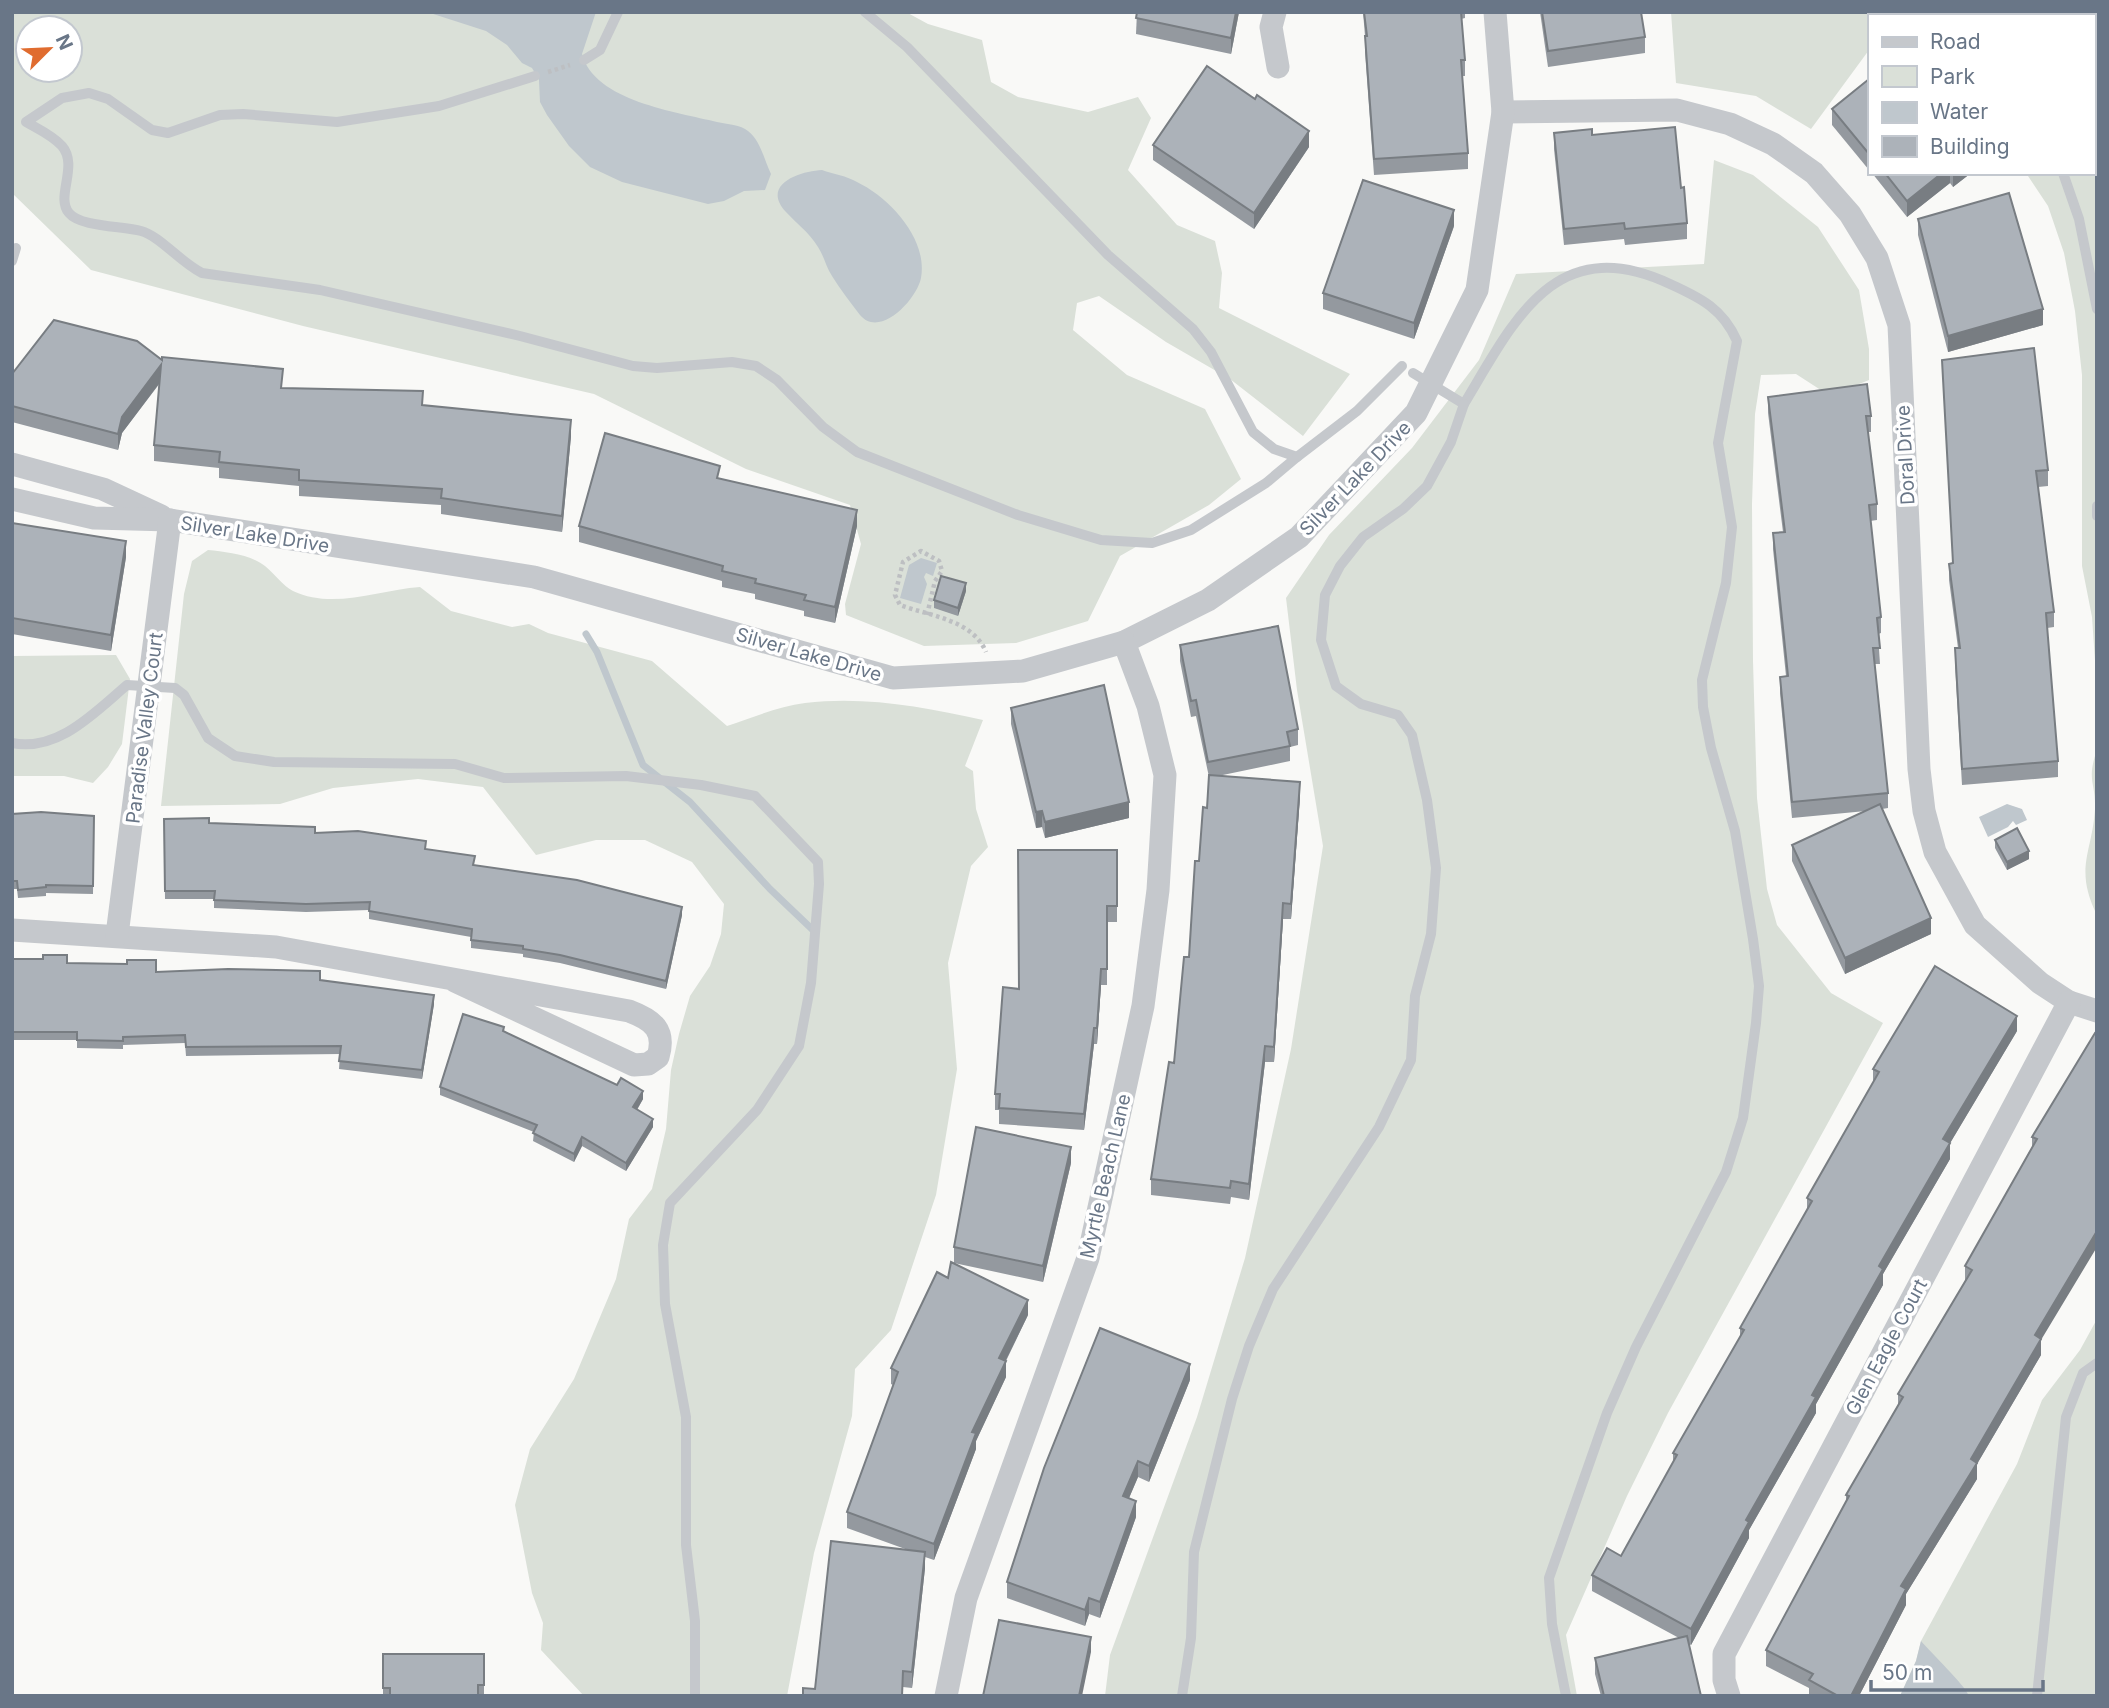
<svg xmlns="http://www.w3.org/2000/svg" width="2109" height="1708" viewBox="0 0 2109 1708" font-family="Inter,sans-serif">
<style>
.green{fill:#dae0d8;fill-rule:evenodd}
.water{fill:#bfc7cd}
.lines{fill:none;stroke-linecap:round;stroke-linejoin:round}
.stream{stroke:#bfc7cd;stroke-width:7}
.path{stroke:#bdbfc2;stroke-width:4.5;stroke-dasharray:3.5 3.5;stroke-linecap:butt}
.lane{stroke:#c5c8cc;stroke-width:10}
.street{stroke:#c5c8cc;stroke-width:23}
.wall{fill:#94999f}
.shaded-wall{fill:#787d82}
.building{fill:#acb2b9;stroke:#787d82;stroke-width:2}
.labels{text-anchor:middle;stroke-width:7;stroke-linejoin:round;paint-order:stroke}
.street-label{font-size:19px;fill:#697687;stroke:#fff}
</style>
<rect width="100%" height="100%" fill="#f9f9f7"/>
<g class="green">
<path d="M12,12H906L928,24L982,40L991,82L1018,97L1088,112L1138,97L1151,118L1128,170L1177,225L1215,241L1222,273L1219,308L1350,374L1303,436L1230,379L1166,342L1099,296L1077,303L1073,330L1127,375L1205,409L1241,479L1209,505L1120,556L1088,621L1016,643L924,646L846,615L845,604L861,544L850,505L746,469L594,394L303,326L91,270L12,193ZM28,28H70V70H28Z"/>
<polygon points="1671,12 1896,12 1895,16 1869,16 1869,50 1811,129 1756,96 1676,83"/>
<polygon points="1939,12 2094,12 2097,16 2097,690 2092,617 2082,566 2082,375 2075,311 2064,253 2048,206 2026,173 2093,173 2093,16 1940,16"/>
<polygon points="1714,160 1753,175 1818,227 1859,290 1869,349 1869,380 1830,396 1796,374 1761,375 1755,414 1752,504 1753,661 1757,798 1767,889 1777,925 1831,993 1883,1023 1668,1413 1627,1496 1566,1635 1577,1696 1105,1696 1110,1655 1197,1417 1245,1258 1291,1049 1323,846 1297,690 1286,598 1329,535 1412,448 1479,360 1516,274 1704,264"/>
<path d="M208,550C226,552 250,554 265,566C274,573 283,586 293,591C333,610 379,590 420,587L451,611L512,627L529,624L548,633L652,661L727,726C752,718 779,706 805,703C866,696 924,707 983,720L965,766L973,771L976,809L988,847L971,866L948,963L957,1069L936,1195L891,1330L855,1369L852,1416L814,1553L787,1696H584L541,1650L543,1623L532,1593L515,1505L530,1449L574,1379L616,1279L629,1219L652,1189L666,1129L671,1070L679,1034L690,996L710,966L721,934L724,904L692,862L645,840H596L536,855L483,787L418,779L333,788L280,804L161,806L184,594L192,561Z"/>
<polygon points="116,655 130,679 122,744 108,767 93,783 64,776 12,776 12,656"/>
<path d="M2097,750V915C2074,868 2092,854 2095,809C2096,782 2086,781 2097,750Z"/>
<polygon points="2097,1319 2097,1696 1900,1696 1916,1661 1921,1641 2017,1464 2042,1400 2080,1350"/>
</g>
<g class="water">
<path d="M427,12H596L582,54C594,101 677,112 717,122C727,124 741,125 748,131C761,141 764,160 771,174L765,190L744,191L724,201L708,204L622,182L590,167L569,146L547,115L540,102L539,80L532,68L522,63L507,45L486,31Z"/>
<path d="M822,170C833,174 847,176 857,182C890,198 928,239 921,278C917,299 880,339 860,315C850,302 840,289 832,276C826,267 824,256 818,247C809,232 797,224 786,212C760,184 801,171 822,170Z"/>
<polygon points="921,558 937,563 933,576 926,573 924,577 927,584 921,604 900,598 909,565"/>
<polygon points="2007,804 2022,809 2027,820 2016,825 2013,821 2008,827 1988,837 1979,817"/>
<path d="M1921,1641C1931,1653 1965,1685 1969,1696H1900L1916,1661Z"/>
</g>
<g class="lines">
<polyline class="stream" points="586,634 597,652 643,765 690,802 770,889 815,932"/>
<g class="path">
<polyline points="548,72 570,65"/>
<path d="M927,615L935,581L942,571L939,561L921,551L903,562L895,595L900,605C930,616 973,620 986,652"/>
</g>
<g class="lane">
<polyline points="1968,12 1971,16"/>
<polyline points="584,60 600,50 618,12"/>
<path d="M535,76L439,106L337,122L243,114L220,115L168,133L152,130L108,99L89,93L62,98L26,122C38,129 52,135 62,146C79,166 55,197 69,213C80,227 123,226 141,231C160,236 180,262 202,273L320,290L520,336L633,366L657,368L732,362L756,366L777,380L823,427L857,452L1018,515L1101,540L1152,543L1191,530L1266,483L1297,457L1274,449L1253,432L1211,352L1193,329L1108,255L907,47L865,12"/>
<polyline points="2063,173 2079,219 2097,309"/>
<polyline points="12,261 16,248"/>
<path d="M1413,373L1464,404C1514,321 1555,230 1670,284C1701,298 1723,309 1737,341L1718,443L1732,527L1726,583L1702,680L1703,707L1711,748L1735,831L1753,939L1759,986L1756,1023L1743,1118L1726,1172L1636,1347L1607,1413L1549,1578L1552,1624L1566,1696"/>
<polyline points="1297,457 1357,411 1402,366"/>
<polyline points="2097,506 2097,516"/>
<path d="M12,743C58,752 94,713 127,685L175,688L184,695L208,738L235,756L274,762L455,764L504,778L626,776L701,785L755,796L818,862L819,884L811,983L799,1046L757,1110L670,1203L663,1245L665,1304L686,1417V1545L695,1621V1696"/>
<polyline points="1182,1696 1191,1638 1194,1552 1232,1399 1249,1346 1273,1289 1379,1127 1411,1060 1415,996 1431,934 1436,868 1427,800 1412,735 1398,715 1361,704 1336,686 1321,640 1325,595 1340,566 1363,537 1403,509 1427,486 1451,442 1464,404"/>
<polyline points="2037,1696 2066,1417 2083,1373 2097,1363"/>
</g>
<g class="street">
<polyline points="1275,12 1271,27 1278,67"/>
<polyline points="1503,112 1677,110 1730,124 1773,144 1814,173 1850,214 1877,258 1899,325 1919,769 1924,811 1935,852 1975,925 2040,983 2069,1002 2097,1011"/>
<polyline points="12,464 103,489 161,516"/>
<polyline points="12,499 94,518 170,520 534,577 893,678 1023,671 1124,642 1208,600 1299,537 1416,413 1477,290 1503,112 1495,12"/>
<path d="M12,930L276,947L629,1011C653,1020 666,1030 658,1057L648,1064L634,1065L455,981"/>
<polyline points="117,935 170,520"/>
<polyline points="946,1696 966,1598 1088,1258 1143,1006 1158,890 1165,775 1148,706 1124,642"/>
<polyline points="1729,1696 1724,1680 1724,1654 2069,1002"/>
</g>
</g>
<g class="wall">
<polygon points="1137,12 1239,12 1231,54 1136,34"/>
<polygon points="1363,12 1465,12 1465,18 1461,19 1465,60 1465,76 1462,76 1468,153 1468,169 1374,175 1365,52 1365,36"/>
<polygon points="1540,12 1641,12 1645,37 1645,53 1548,67"/>
<polygon points="1869,79 1869,170 1832,125 1832,109"/>
<polygon points="1255,99 1309,147 1254,229 1153,160 1153,145"/>
<polygon points="1554,133 1592,135 1681,188 1687,223 1687,239 1625,245 1624,239 1564,245 1554,149"/>
<polygon points="1872,173 1971,173 1953,187 1950,183 1907,217"/>
<polygon points="1918,219 2043,325 1948,352 1918,235"/>
<polygon points="1454,226 1414,339 1323,309 1323,293"/>
<polygon points="162,360 283,389 423,405 571,436 562,532 441,514 441,505 299,496 299,486 219,478 219,468 154,461 154,445 160,383 122,433 118,450 12,422 12,374"/>
<polygon points="1942,360 2048,470 2048,486 2038,487 2054,612 2054,627 2047,628 2058,761 2058,777 1962,785 1955,664 1955,648 1958,648 1949,580 1949,564 1953,563"/>
<polygon points="1768,397 1871,416 1871,432 1868,432 1877,504 1877,520 1870,521 1881,617 1881,633 1878,634 1880,664 1875,664 1888,793 1888,808 1882,809 1931,934 1845,974 1792,861 1792,845 1866,811 1792,818 1780,693 1780,677 1786,676 1773,549 1773,533 1783,532 1768,413"/>
<polygon points="720,479 857,526 835,623 804,616 804,611 755,599 755,594 722,587 722,581 579,542 579,526"/>
<polygon points="12,523 126,557 111,651 12,634"/>
<polygon points="966,591 958,616 934,608 934,600"/>
<polygon points="1180,645 1298,729 1298,745 1290,747 1290,761 1218,776 1300,797 1291,919 1283,919 1274,1062 1265,1062 1249,1200 1231,1197 1230,1204 1151,1195 1151,1179 1174,1063 1189,957 1199,861 1207,808 1209,777 1196,716 1191,717 1180,661"/>
<polygon points="1011,708 1129,818 1045,838 1042,827 1036,828 1011,724"/>
<polygon points="12,814 94,816 93,894 46,893 46,896 18,898 17,889 12,889"/>
<polygon points="164,819 315,833 426,850 474,865 682,915 666,989 560,963 523,957 523,954 471,948 471,937 369,919 369,910 306,912 214,908 214,899 165,899"/>
<polygon points="1995,840 2029,859 2007,870 1995,848"/>
<polygon points="1117,850 1117,922 1107,922 1107,985 1101,985 1097,1044 1094,1044 1084,1130 999,1124 999,1110 995,1110 995,1094 1019,989"/>
<polygon points="12,959 67,963 156,972 320,980 434,1004 422,1079 339,1069 340,1054 186,1056 185,1043 123,1045 123,1049 77,1048 77,1040 12,1040"/>
<polygon points="504,1031 643,1099 637,1110 653,1127 626,1171 582,1146 574,1162 533,1141 534,1132 440,1095 440,1087"/>
<polygon points="2017,1031 1950,1143 1950,1159 1883,1274 1883,1285 1816,1404 1816,1413 1749,1530 1749,1538 1691,1645 1689,1644 1701,1696 1601,1696 1595,1674 1595,1658 1679,1638 1592,1591 1592,1575 1621,1556 1673,1462 1673,1453 1740,1337 1740,1328 1807,1210 1807,1198 1873,1082 1873,1069"/>
<polygon points="2095,1033 2041,1340 2041,1355 1977,1464 1977,1479 1906,1594 1906,1605 1859,1696 1809,1696 1809,1688 1766,1666 1766,1650 1846,1501 1846,1495 1898,1405 1898,1394 1965,1281 1965,1266 2032,1147 2032,1137"/>
<polygon points="1071,1163 1043,1282 954,1263 954,1247"/>
<polygon points="1028,1315 1006,1361 1006,1377 976,1441 976,1449 934,1560 925,1557 925,1568 912,1688 903,1687 902,1696 803,1696 815,1689 908,1550 847,1528 847,1512 893,1385 891,1384 891,1368"/>
<polygon points="1190,1380 1149,1482 1138,1477 1129,1498 1136,1517 1100,1618 1089,1614 1085,1626 1007,1598 1007,1582"/>
<rect x="383" y="1654" width="101" height="42"/>
</g>
<g class="shaded-wall">
<polygon points="1236,12 1239,12 1231,54 1231,38"/>
<polygon points="1309,131 1309,147 1254,229 1254,213"/>
<polygon points="1942,173 1950,173 1950,183 1907,217 1907,201"/>
<polygon points="1953,173 1971,173 1953,187"/>
<polygon points="1454,210 1454,226 1414,339 1414,323"/>
<polygon points="2043,309 2043,325 1948,352 1948,336"/>
<polygon points="161,365 161,381 122,433 118,450 118,434 122,417"/>
<polygon points="571,420 571,436 562,532 562,516"/>
<polygon points="857,510 857,526 835,623 835,607"/>
<polygon points="126,541 126,557 111,651 111,635"/>
<polygon points="966,583 966,591 958,616 958,608"/>
<polygon points="1300,782 1300,797 1291,919 1291,904"/>
<polygon points="1129,802 1129,818 1045,838 1045,822"/>
<polygon points="1042,811 1042,827 1036,828 1036,812"/>
<polygon points="2029,851 2029,859 2007,870 2007,862"/>
<polygon points="1283,903 1283,919 1274,1062 1274,1047"/>
<polygon points="682,907 682,915 666,989 666,981"/>
<polygon points="1931,918 1931,934 1845,974 1845,958"/>
<polygon points="1101,969 1101,985 1097,1044 1097,1028"/>
<polygon points="434,995 434,1004 422,1079 422,1070"/>
<polygon points="2017,1016 2017,1031 1943,1155 1943,1139"/>
<polygon points="1094,1028 1094,1044 1084,1130 1084,1114"/>
<polygon points="1265,1046 1265,1062 1249,1200 1249,1184"/>
<polygon points="643,1091 643,1099 633,1116 633,1107"/>
<polygon points="653,1119 653,1127 626,1171 626,1163"/>
<polygon points="582,1137 582,1146 574,1162 574,1154"/>
<polygon points="1950,1143 1950,1159 1883,1274 1883,1285 1816,1404 1816,1413 1749,1530 1749,1538 1691,1645 1691,1629 1746,1520 1879,1266"/>
<polygon points="1071,1147 1071,1163 1043,1282 1043,1266"/>
<polygon points="2097,1231 2097,1247 2041,1340 2041,1355 1977,1464 1977,1479 1906,1594 1906,1605 1859,1696 1851,1696 1901,1586 1971,1459 2035,1335"/>
<polygon points="1028,1300 1028,1315 999,1374 999,1358"/>
<polygon points="1006,1361 1006,1377 976,1441 976,1449 934,1560 934,1544 972,1432"/>
<polygon points="1190,1364 1190,1380 1149,1482 1149,1466"/>
<polygon points="1138,1461 1138,1477 1123,1512 1123,1496"/>
<polygon points="1136,1501 1136,1517 1100,1618 1100,1602"/>
<polygon points="925,1552 925,1568 912,1688 912,1672"/>
<polygon points="1089,1598 1089,1614 1085,1626 1085,1610"/>
<polygon points="1091,1637 1091,1652 1082,1696 1079,1696"/>
</g>
<g class="building">
<polygon points="1137,12 1236,12 1231,38 1136,18"/>
<polygon points="1364,12 1461,12 1465,60 1461,60 1468,153 1374,159 1365,36 1367,36"/>
<polygon points="1542,12 1641,12 1645,37 1548,51"/>
<polygon points="1207,66 1255,99 1257,95 1309,131 1254,213 1153,145"/>
<polygon points="1869,79 1869,154 1832,109"/>
<polygon points="1675,127 1681,188 1684,187 1687,223 1625,229 1624,223 1564,229 1554,133 1592,129 1592,135"/>
<polygon points="1885,173 1942,173 1907,201"/>
<polygon points="1363,180 1454,210 1414,323 1323,293"/>
<polygon points="2009,193 2043,309 1948,336 1918,219"/>
<polygon points="54,320 137,341 162,360 162,357 283,369 281,388 423,391 422,405 571,420 562,516 441,498 442,489 299,480 299,470 219,462 220,452 154,445 161,365 122,417 118,434 12,406 12,374"/>
<polygon points="2034,348 2048,470 2036,471 2054,612 2046,613 2058,761 1962,769 1955,648 1960,648 1949,564 1953,563 1942,360"/>
<polygon points="1867,384 1871,416 1866,416 1877,504 1869,505 1881,617 1877,618 1880,648 1873,648 1888,793 1792,802 1780,677 1788,676 1773,533 1785,532 1768,397"/>
<polygon points="605,433 720,466 717,478 857,510 835,607 804,600 806,595 755,583 756,579 722,571 723,566 579,526"/>
<polygon points="12,523 126,541 111,635 12,618"/>
<polygon points="941,576 966,583 958,608 934,600"/>
<polygon points="1278,626 1298,729 1287,732 1290,746 1208,762 1196,700 1191,701 1180,645"/>
<polygon points="1104,685 1129,802 1045,822 1042,811 1036,812 1011,708"/>
<polygon points="1209,775 1300,782 1291,904 1283,903 1274,1047 1265,1046 1249,1184 1231,1181 1230,1188 1151,1179 1169,1062 1174,1063 1184,957 1189,957 1195,861 1199,861 1203,807 1207,808"/>
<polygon points="1880,804 1931,918 1845,958 1792,845"/>
<polygon points="41,812 94,816 93,886 46,885 46,887 18,890 17,881 12,881 12,814"/>
<polygon points="209,818 209,823 315,827 315,833 358,831 426,841 425,849 475,856 473,865 577,880 682,907 666,981 560,955 523,949 523,946 471,940 472,929 369,911 370,902 306,904 214,900 215,891 165,891 164,819"/>
<polygon points="2017,828 2029,851 2007,862 1995,840"/>
<polygon points="1018,850 1117,850 1117,906 1107,906 1107,969 1101,969 1097,1028 1094,1028 1084,1114 999,1108 1000,1094 995,1094 1003,987 1019,989"/>
<polygon points="43,955 67,955 67,963 127,964 127,960 156,960 156,972 228,969 320,971 320,980 434,995 422,1070 339,1061 341,1046 186,1047 185,1035 123,1037 123,1041 77,1040 77,1032 12,1032 12,959 43,959"/>
<polygon points="1935,966 2017,1016 1943,1139 1950,1143 1879,1266 1883,1269 1812,1395 1816,1397 1746,1520 1749,1522 1691,1629 1592,1575 1607,1548 1621,1556 1677,1455 1673,1453 1744,1330 1740,1328 1812,1201 1807,1198 1879,1072 1873,1069"/>
<polygon points="463,1014 504,1027 503,1031 617,1085 621,1078 643,1091 633,1107 653,1119 626,1163 582,1137 574,1154 533,1133 537,1125 440,1087"/>
<polygon points="2095,1033 2097,1034 2097,1231 2035,1335 2041,1339 1971,1459 1977,1463 1901,1586 1906,1589 1851,1696 1838,1696 1809,1680 1813,1674 1766,1650 1849,1496 1846,1495 1903,1397 1898,1394 1972,1270 1965,1266 2037,1139 2032,1137"/>
<polygon points="976,1127 1071,1147 1043,1266 954,1247"/>
<polygon points="951,1262 1028,1300 999,1358 1006,1361 972,1432 976,1433 934,1544 847,1512 898,1372 891,1368 937,1272 948,1278"/>
<polygon points="1100,1328 1190,1364 1149,1466 1138,1461 1123,1496 1136,1501 1100,1602 1089,1598 1085,1610 1007,1582 1044,1468"/>
<polygon points="831,1541 925,1552 912,1672 903,1671 902,1696 803,1696 803,1688 815,1689"/>
<polygon points="999,1620 1091,1637 1079,1696 983,1696"/>
<polygon points="1687,1636 1701,1696 1604,1696 1595,1658"/>
<polygon points="383,1654 484,1654 484,1685 478,1685 478,1696 390,1696 390,1688 383,1688"/>
</g>
<g class="labels">
<g class="street-label">
<text transform="translate(1905 455) rotate(-93)" y="7">Doral Drive</text>
<text transform="translate(1355 478) rotate(-46)" y="7">Silver Lake Drive</text>
<text transform="translate(255 534) rotate(9)" y="7">Silver Lake Drive</text>
<text transform="translate(809 654) rotate(16)" y="7">Silver Lake Drive</text>
<text transform="translate(144 728) rotate(-83)" y="7">Paradise Valley Court</text>
<text transform="translate(1105 1176) rotate(-77)" y="7">Myrtle Beach Lane</text>
<text transform="translate(1886 1347) rotate(-62)" y="7">Glen Eagle Court</text>
</g>
</g>
<rect width="2109" height="1708" fill="none" stroke="#697687" stroke-width="28"/>
<rect x="1868" y="14" width="228" height="161" fill="#ffffff" stroke="#c3c8cf" stroke-width="2"/>
<rect x="1882" y="37" width="35" height="10" fill="#c5c8cc" stroke="#c3c8cf" stroke-width="2"/>
<text x="1930" y="49" font-size="21" fill="#697687">Road</text>
<rect x="1882" y="66" width="35" height="21" fill="#dae0d8" stroke="#c3c8cf" stroke-width="2"/>
<text x="1930" y="84" font-size="21" fill="#697687">Park</text>
<rect x="1882" y="102" width="35" height="21" fill="#bfc7cd" stroke="#c3c8cf" stroke-width="2"/>
<text x="1930" y="119" font-size="21" fill="#697687">Water</text>
<rect x="1882" y="136" width="35" height="21" fill="#acb2b9" stroke="#c3c8cf" stroke-width="2"/>
<text x="1930" y="154" font-size="21" fill="#697687">Building</text>
<g transform="translate(49 49) rotate(66)"><circle r="33" fill="#ffffff" stroke="#c3c8cf" stroke-width="2"/>
<path d="M0-5L12 26L0 18L-12 26Z" fill="#e06c2f"/>
<text y="-10" font-size="19" font-weight="bold" text-anchor="middle" fill="#697687">N</text>
</g>
<path d="M1871 1680v10h172v-10" fill="none" stroke="#697687" stroke-width="3.5"/>
<text x="1882" y="1680" font-size="21" fill="#697687" stroke="#ffffff" stroke-width="5" paint-order="stroke">50 m</text>
</svg>
